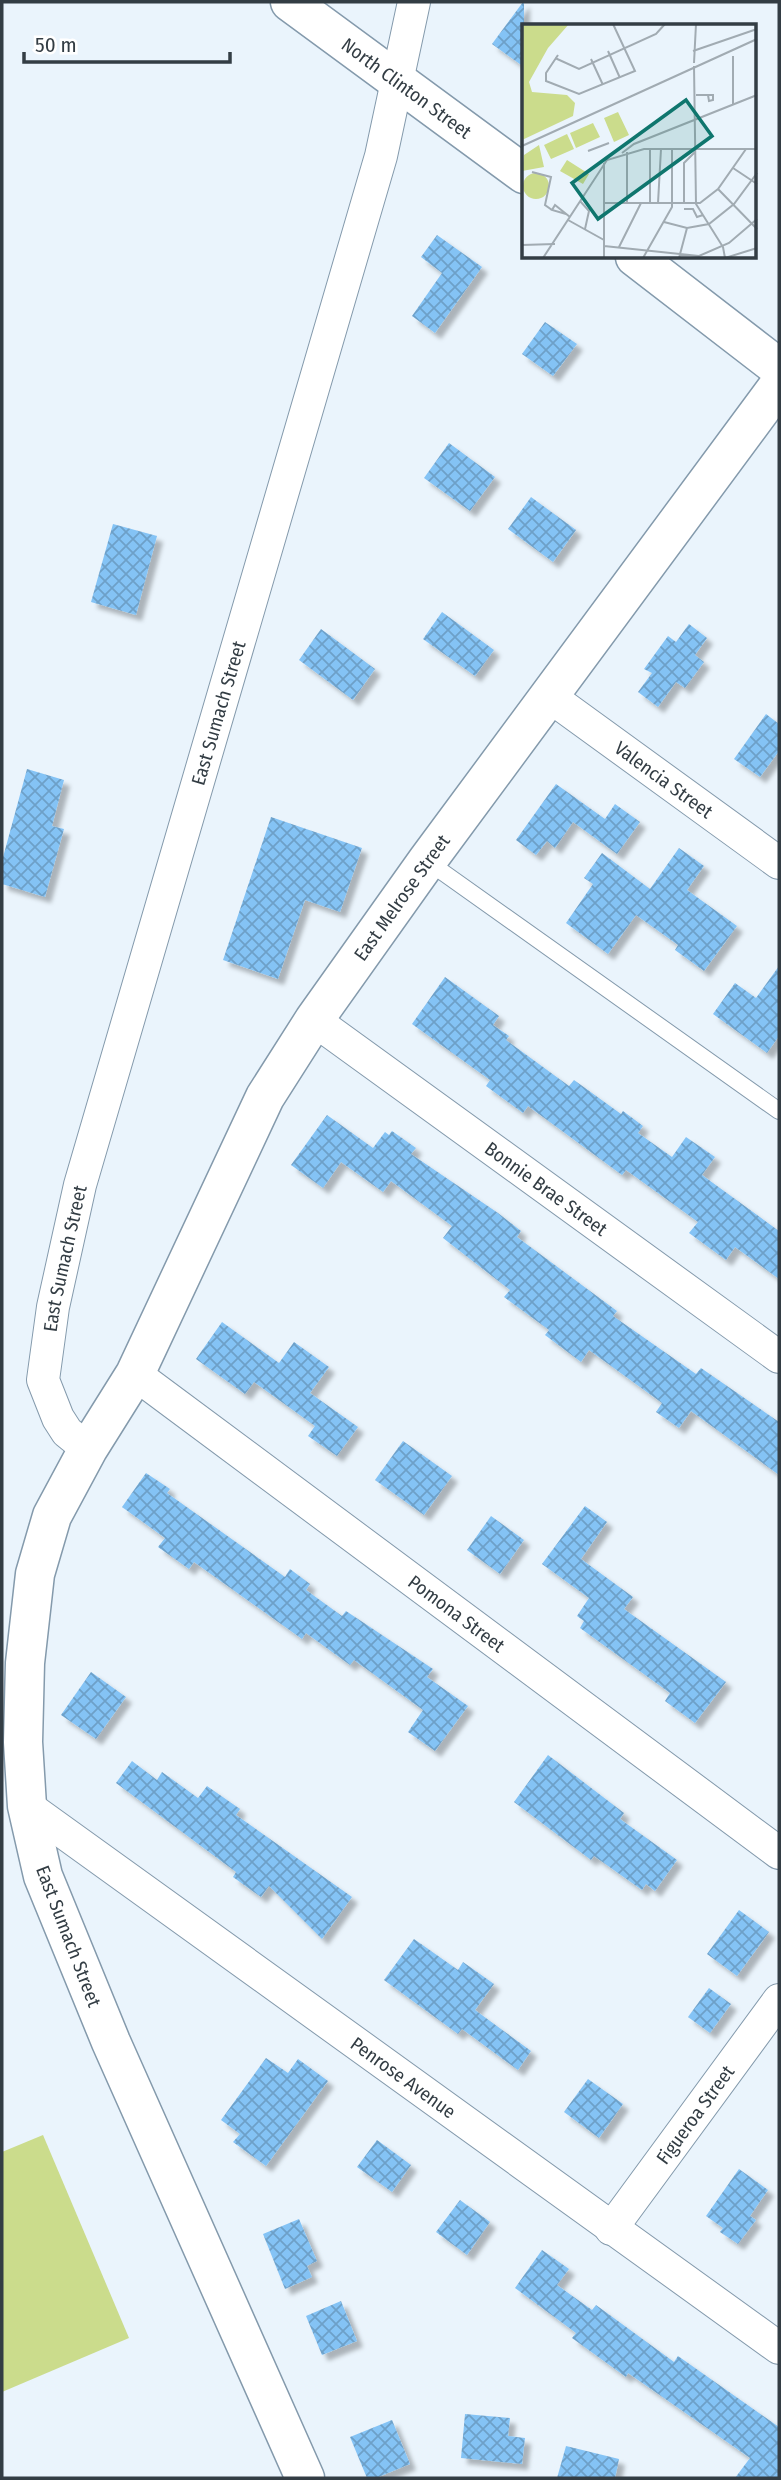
<svg xmlns="http://www.w3.org/2000/svg" width="781" height="2480" viewBox="0 0 781 2480" font-family="'Fira Sans Condensed',sans-serif">
<style>
.grass{fill:#cbdc8c}
.building{fill:url(#building-cross-hatch);filter:url(#shadow)}
.lines{fill:none;stroke-linecap:round;stroke-linejoin:round}
.service-casing{stroke:#849aac;stroke-width:18}
.minor-casing{stroke:#849aac;stroke-width:34}
.tertiary-casing{stroke:#849aac;stroke-width:41}
.secondary-casing{stroke:#849aac;stroke-width:41}
.service{stroke:#fff;stroke-width:16}
.minor{stroke:#fff;stroke-width:32}
.tertiary{stroke:#fff;stroke-width:38}
.secondary{stroke:#fff;stroke-width:38}
.labels{text-anchor:middle;stroke-width:5;stroke-linejoin:round;paint-order:stroke}
.street-label{font-size:19px;fill:#333d44;stroke:#fff}
.inset-road{fill:none;stroke:#a1abb2;stroke-width:2}
.view{fill:#0f766e;fill-opacity:0.15;stroke:#0f766e;stroke-width:3.5}
.inset-edge{fill:none;stroke:#333d44;stroke-width:3.5}
</style>
<defs>
<pattern id="building-cross-hatch" width="8" height="8" patternUnits="userSpaceOnUse" patternTransform="scale(1.75)"><rect width="8" height="8" fill="#84c3f5"/><path d="M0 0l8 8M0 8l8-8" fill="none" stroke="#6da0c8"/></pattern>
<filter id="shadow"><feDropShadow dx="6" dy="6" stdDeviation="2" flood-color="#0004"/></filter>
</defs>
<rect width="100%" height="100%" fill="#eaf4fc"/>
<polygon class="grass" points="43,2135 129,2338 2,2392 2,2152"/>
<g class="building">
<polygon points="523,2 524,2 524,67 492,44"/>
<polygon points="437,235 482,267 435,333 412,316 442,273 421,257"/>
<polygon points="545,322 577,344 553,376 522,354"/>
<polygon points="449,443 495,477 470,511 424,478"/>
<polygon points="531,497 576,530 553,562 508,529"/>
<polygon points="113,524 157,536 136,615 91,602"/>
<polygon points="442,612 494,650 475,676 423,639"/>
<polygon points="689,624 707,638 695,655 704,662 685,688 676,682 658,707 638,692 652,673 644,669 668,636 676,642"/>
<polygon points="321,629 375,669 353,700 299,660"/>
<polygon points="766,714 779,724 779,751 760,777 734,759"/>
<polygon points="27,769 64,780 52,826 64,829 45,897 2,884 2,861"/>
<polygon points="556,784 605,819 615,804 640,822 617,854 573,822 555,848 547,841 536,855 516,840"/>
<polygon points="271,817 362,848 340,912 305,900 278,979 223,960"/>
<polygon points="679,848 704,866 687,890 737,926 704,971 675,950 678,945 636,915 608,954 566,923 593,884 584,878 602,853 650,889"/>
<polygon points="779,966 779,1036 767,1053 713,1014 735,983 756,998"/>
<polygon points="445,977 499,1016 493,1025 509,1036 506,1040 569,1086 574,1080 621,1114 623,1111 643,1126 638,1133 672,1157 686,1137 715,1157 702,1175 779,1231 779,1279 735,1247 726,1260 689,1233 698,1222 626,1170 622,1175 528,1106 523,1113 486,1086 490,1080 412,1024"/>
<polygon points="327,1115 373,1148 385,1132 389,1135 392,1131 416,1148 411,1154 498,1213 521,1231 517,1237 617,1311 613,1316 696,1374 701,1368 779,1422 779,1475 691,1411 679,1428 656,1412 662,1403 589,1350 581,1362 545,1335 549,1330 504,1297 510,1290 443,1238 452,1226 391,1181 383,1192 341,1162 323,1188 291,1165"/>
<polygon points="222,1322 279,1363 294,1342 329,1367 310,1393 358,1427 337,1456 308,1436 315,1426 254,1382 245,1394 196,1359"/>
<polygon points="403,1441 452,1476 424,1515 375,1480"/>
<polygon points="146,1473 170,1489 167,1493 285,1577 290,1569 310,1584 306,1590 342,1616 346,1611 433,1669 427,1677 468,1706 435,1751 408,1732 423,1710 354,1660 350,1665 306,1633 302,1639 194,1562 189,1569 158,1547 165,1538 122,1507"/>
<polygon points="585,1506 607,1522 581,1559 633,1597 624,1609 726,1682 695,1723 665,1701 670,1693 580,1628 584,1621 577,1616 589,1598 542,1564"/>
<polygon points="491,1516 524,1540 500,1574 467,1550"/>
<polygon points="91,1672 126,1697 96,1739 61,1715"/>
<polygon points="548,1755 624,1813 620,1819 677,1860 655,1891 646,1884 642,1890 594,1856 591,1860 514,1802"/>
<polygon points="132,1761 157,1780 162,1772 198,1798 207,1786 240,1809 236,1815 352,1897 322,1939 269,1886 261,1897 233,1877 236,1872 116,1783"/>
<polygon points="739,1910 769,1932 737,1976 707,1954"/>
<polygon points="414,1939 458,1970 463,1962 494,1984 475,2010 531,2051 518,2070 462,2029 458,2034 384,1980"/>
<polygon points="709,1988 731,2004 710,2033 688,2017"/>
<polygon points="266,2058 288,2073 298,2059 328,2081 266,2166 233,2142 240,2134 221,2120"/>
<polygon points="588,2079 623,2104 599,2138 564,2112"/>
<polygon points="377,2140 411,2165 392,2192 357,2167"/>
<polygon points="739,2169 768,2190 750,2216 756,2220 738,2244 720,2232 723,2228 706,2216"/>
<polygon points="460,2200 490,2222 467,2255 436,2232"/>
<polygon points="299,2219 317,2261 307,2266 312,2277 285,2289 263,2234"/>
<polygon points="542,2250 569,2269 557,2285 592,2310 596,2305 674,2362 678,2356 779,2427 779,2478 735,2478 750,2458 628,2373 626,2377 572,2338 576,2333 515,2288"/>
<polygon points="341,2301 357,2341 322,2355 306,2316"/>
<polygon points="465,2414 510,2418 508,2436 525,2438 522,2464 461,2458"/>
<polygon points="392,2420 410,2464 376,2478 367,2478 350,2437"/>
<polygon points="566,2446 619,2459 615,2478 557,2478"/>
</g>
<g class="lines">
<defs>
<polyline id="service" points="427,861 779,1111"/>
<g id="minor">
<path id="s1" d="M549,696L779,863"/>
<path id="s2" d="M314,1020L779,1357"/>
<path id="s3" d="M135,1374L779,1853"/>
<path id="s4" d="M88,1449L67,1432L58,1418L43,1380L53,1307L80,1185L381,156L414,2"/>
<path id="s5" d="M27,1806L779,2348"/>
<path id="s6" d="M611,2229L779,2000"/>
</g>
<g id="tertiary">
<path id="s7" d="M305,2478L111,2042L43,1876L27,1806L23,1742L25,1663L35,1574L52,1516L88,1449L135,1374L265,1097L314,1020L427,861L779,385"/>
</g>
<g id="secondary">
<path id="s8" d="M290,2L524,174"/>
<polyline points="635,257 779,368"/>
</g>
</defs>
<use href="#service" class="service-casing"/>
<use href="#minor" class="minor-casing"/>
<use href="#tertiary" class="tertiary-casing"/>
<use href="#secondary" class="secondary-casing"/>
<use href="#service" class="service"/>
<use href="#minor" class="minor"/>
<use href="#tertiary" class="tertiary"/>
<use href="#secondary" class="secondary"/>
</g>
<g class="labels">
<g class="street-label">
<text dy="7" stroke="none"><textPath href="#s8" startOffset="145">North Clinton Street</textPath></text>
<text dy="7" stroke="none"><textPath href="#s4" startOffset="775">East Sumach Street</textPath></text>
<text dy="7" stroke="none"><textPath href="#s1" startOffset="142">Valencia Street</textPath></text>
<text dy="7" stroke="none"><textPath href="#s7" startOffset="1734">East Melrose Street</textPath></text>
<text dy="7" stroke="none"><textPath href="#s2" startOffset="287">Bonnie Brae Street</textPath></text>
<text dy="7" stroke="none"><textPath href="#s4" startOffset="208">East Sumach Street</textPath></text>
<text dy="7" stroke="none"><textPath href="#s3" startOffset="401">Pomona Street</textPath></text>
<text transform="translate(69 1936) rotate(69)" y="7">East Sumach Street</text>
<text dy="7" stroke="none"><textPath href="#s5" startOffset="464">Penrose Avenue</textPath></text>
<text dy="7" stroke="none"><textPath href="#s6" startOffset="142">Figueroa Street</textPath></text>
</g>
</g>
<g transform="translate(522 24)">
<rect width="234" height="234" fill="#eaf4fc"/>
<path d="M0,0H47L26,24L7,58L10,68L45,71L53,79L51,92L0,116ZM96,88L107,111L92,118L82,94ZM71,99L78,113L54,124L48,109ZM45,110L52,125L29,135L22,121ZM17,121L22,143L0,147L2,131ZM45,136L67,150L61,160L38,147ZM1 162a13 13 0 1 1 26 0a13 13 0 1 1-26 0Z" fill="#cbdc8c"/>
<path class="inset-road" d="M86,27L98,54M171,27L235,5M36,31L24,49V57L57,70L113,47L91,0M234,31V72M211,32V81M33,34L57,45L134,10L143,0M69,35L81,61M172,39L174,0M172,42L174,180L201,223L203,234M174,71H191V76L187,77L186,71M0,122L235,15M128,125V179M173,125H235M66,127L87,119M100,129L112,120L235,71M82,139V234M211,144L235,160M10,148L29,153L23,181L30,186M196,165L235,205M58,177L67,187L63,205M82,179H178L196,165L224,125M105,179V128M136,179L139,125M162,179V139L173,128M162,185H171L175,193L181,191M44,190L30,186L33,181L48,193M46,196L82,216M142,198L165,204L187,200L212,180L235,149M0,221L33,220M82,222L177,232L207,219L235,195M97,223L119,179M21,234L85,136L122,125H173M121,234L150,183V125M157,234L165,204M203,234L235,224"/>
<path class="view" d="M164,76L190,112L76,195L50,159Z"/>
<rect width="234" height="234" class="inset-edge"/>
</g>
<rect width="781" height="2480" fill="none" stroke="#333d44" stroke-width="7"/>
<path d="M24 52v10h206v-10" fill="none" stroke="#333d44" stroke-width="3.5"/>
<text x="35" y="52" font-size="21" fill="#333d44" stroke="#ffffff" stroke-width="5" paint-order="stroke">50 m</text>
</svg>
